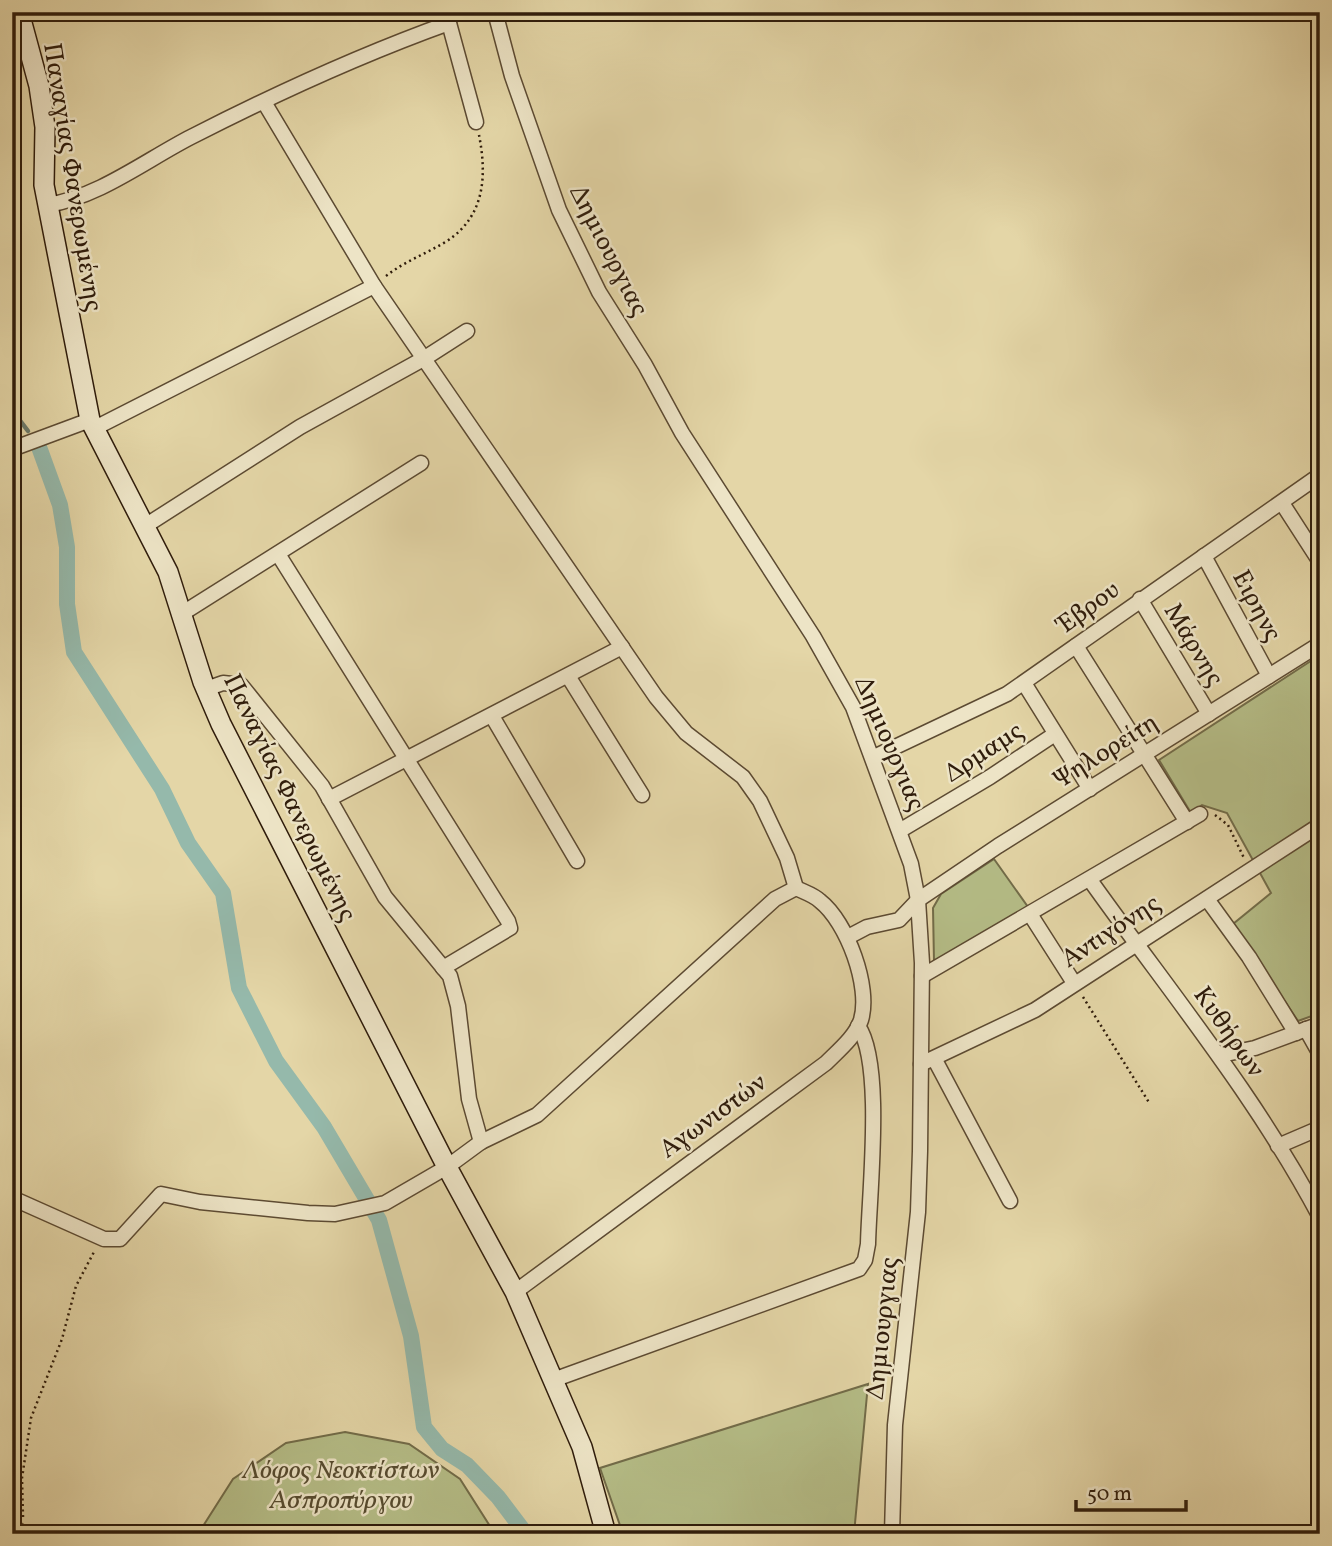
<svg xmlns="http://www.w3.org/2000/svg" width="1332" height="1546" viewBox="0 0 1332 1546" font-family="Vollkorn,serif">
<style>
.green{fill:#b5bd87;stroke:#726c49;stroke-width:2}
.lines{fill:none;stroke-linecap:round;stroke-linejoin:round}
.stream{stroke:#6c7a6b;stroke-width:4.5}
.canal{stroke:#95b9ab;stroke-width:16}
.minor-casing{stroke:#5c4a32;stroke-width:17}
.secondary-casing{stroke:#2f1c0b;stroke-width:22}
.path{stroke:#2f1c0b;stroke-width:2.5;stroke-dasharray:2 3.5;stroke-linecap:butt}
.minor{stroke:#ede4c6;stroke-width:14}
.secondary{stroke:#ede4c6;stroke-width:19}
.labels{text-anchor:middle;stroke-width:5;stroke-linejoin:round;paint-order:stroke}
.street-label{font-size:26px;fill:#2f1c0b;stroke:#ede4c6}
.park-label{font-size:26px;font-style:italic;fill:#574c30;stroke:#ede4c6}
</style>
<rect width="100%" height="100%" fill="#e4d6a7"/>
<filter id="stains"><feTurbulence type="fractalNoise" baseFrequency=".00286" numOctaves="4"/><feColorMatrix values="0 0 0 0 .2 0 0 0 0 .09 0 0 0 0 .02 0 0 0 .5 -.17"/></filter>
<radialGradient id="worn" r=".72"><stop offset=".6" stop-color="#630" stop-opacity="0"/><stop offset="1" stop-color="#630" stop-opacity=".3"/></radialGradient>
<g class="green">
<polygon points="1320,655 1320,1013 1298,1021 1233,924 1271,893 1227,813 1202,805 1191,813 1159,760"/>
<polygon points="994,859 1028,907 934,962 933,908 941,894"/>
<polygon points="868,1384 854,1534 623,1534 600,1468"/>
<polygon points="345,1432 409,1444 460,1479 495,1534 198,1534 233,1479 286,1443"/>
</g>
<g class="lines">
<polyline class="stream" points="12,410 28,431"/>
<polyline class="canal" points="39,447 60,505 67,547 67,604 74,652 162,789 188,843 223,893 239,988 276,1061 324,1127 379,1220 411,1336 424,1427 442,1449 467,1465 498,1497 526,1534"/>
<defs>
<g id="minor">
<polyline points="446,12 476,122"/>
<polyline points="495,12 512,76 559,210 599,292 645,365 682,433 813,636 853,707 911,864 918,900 922,963 920,1151 918,1212 895,1425 892,1534"/>
<polyline points="264,102 374,286 656,697 686,733 743,777 760,801 787,858 796,888"/>
<path d="M47,205C99,197 146,160 191,137C275,94 360,55 449,23"/>
<polyline points="95,428 374,286"/>
<polyline points="12,449 90,420"/>
<polyline points="1282,503 1320,562"/>
<polyline points="145,526 300,427 425,358 467,331"/>
<polyline points="278,554 508,921 510,928 443,968"/>
<polyline points="1204,556 1269,676"/>
<polyline points="1140,599 1209,714"/>
<polyline points="183,613 421,463"/>
<polyline points="1076,646 1187,822"/>
<polyline points="568,676 642,795"/>
<polyline points="1024,683 1090,789"/>
<polyline points="206,689 223,683 241,685 322,786 385,897 450,976 458,1006 469,1099 481,1142"/>
<polyline points="492,716 577,861"/>
<polyline points="874,757 1007,694 1320,475"/>
<polyline points="329,799 622,647"/>
<polyline points="901,830 990,777 1055,734"/>
<path d="M1090,880C1169,991 1256,1096 1320,1217"/>
<polyline points="1207,899 1249,957 1296,1033"/>
<polyline points="1030,914 1074,983"/>
<polyline points="848,937 867,927 899,920 918,900 998,846 1320,644"/>
<polyline points="922,976 1200,814"/>
<polyline points="1306,1029 1320,1054"/>
<polyline points="1221,1055 1255,1048 1320,1024"/>
<polyline points="935,1060 1010,1201"/>
<polyline points="921,1064 1035,1010 1320,825"/>
<polyline points="1278,1146 1320,1128"/>
<path d="M12,1198L104,1239H120L161,1194L200,1202L308,1213L335,1214L385,1203L447,1167L481,1142L537,1115L775,899L796,888C804,892 814,895 820,901C847,922 871,987 861,1020C856,1036 838,1051 826,1063L515,1292"/>
<path d="M553,1380L859,1269L865,1260L868,1244C869,1194 884,1063 858,1026"/>
<polyline points="12,1526 24,1534"/>
</g>
<polyline id="secondary" points="19,12 39,86 45,127 44,185 90,420 168,572 203,682 221,724 447,1167 515,1292 582,1447 606,1534"/>
</defs>
<use href="#minor" class="minor-casing"/>
<use href="#secondary" class="secondary-casing"/>
<g class="path">
<path d="M386,276C405,261 426,254 447,241C485,216 487,176 479,135"/>
<polyline points="1215,815 1228,825 1244,858"/>
<polyline points="1083,997 1150,1104"/>
<polyline points="23,1517 22,1478 31,1418 62,1339 76,1286 95,1250"/>
</g>
<use href="#minor" class="minor"/>
<use href="#secondary" class="secondary"/>
</g>
<g class="labels">
<g class="street-label">
<text transform="translate(74 177) rotate(81)" y="9">Παναγίας Φανερωμένης</text>
<text transform="translate(610 250) rotate(63)" y="9">Δημιουργιας</text>
<text transform="translate(1258 605) rotate(62)" y="9">Ειρηνς</text>
<text transform="translate(1088 606) rotate(-36)" y="9">Έβρου</text>
<text transform="translate(1195 644) rotate(59)" y="9">Μάρνης</text>
<text transform="translate(891 743) rotate(67)" y="9">Δημιουργιας</text>
<text transform="translate(1105 750) rotate(-32)" y="9">Ψηλορείτη</text>
<text transform="translate(983 751) rotate(-33)" y="9">Δρμαμς</text>
<text transform="translate(291 797) rotate(64)" y="9">Παναγίας Φανερωμένης</text>
<text transform="translate(1110 930) rotate(-33)" y="9">Αντιγόνης</text>
<text transform="translate(1230 1031) rotate(55)" y="9">Κυθήρων</text>
<text transform="translate(712 1115) rotate(-36)" y="9">Αγωνιστών</text>
<text transform="translate(881 1328) rotate(-84)" y="9">Δημιουργιας</text>
</g>
<g class="park-label">
<text x="341" y="1478">Λόφος Νεοκτίστων<tspan x="341" dy="30">Ασπροπύργου</tspan></text>
</g>
</g>
<rect width="1332" height="1546" fill="none" stroke="#e4d6a7" stroke-width="42"/>
<rect x="14" y="14" width="1304" height="1518" fill="none" stroke="#2f1c0b" stroke-width="3.5"/>
<rect x="21" y="21" width="1290" height="1504" fill="none" stroke="#2f1c0b" stroke-width="2"/>
<path d="M1076 1500v10h110v-10" fill="none" stroke="#2f1c0b" stroke-width="3.5"/>
<text x="1087" y="1500" font-size="21" fill="#2f1c0b" stroke="#ede4c6" stroke-width="5" paint-order="stroke">50 m</text>
<rect width="100%" height="100%" filter="url(#stains)"/>
<rect width="100%" height="100%" fill="url(#worn)"/>
</svg>
